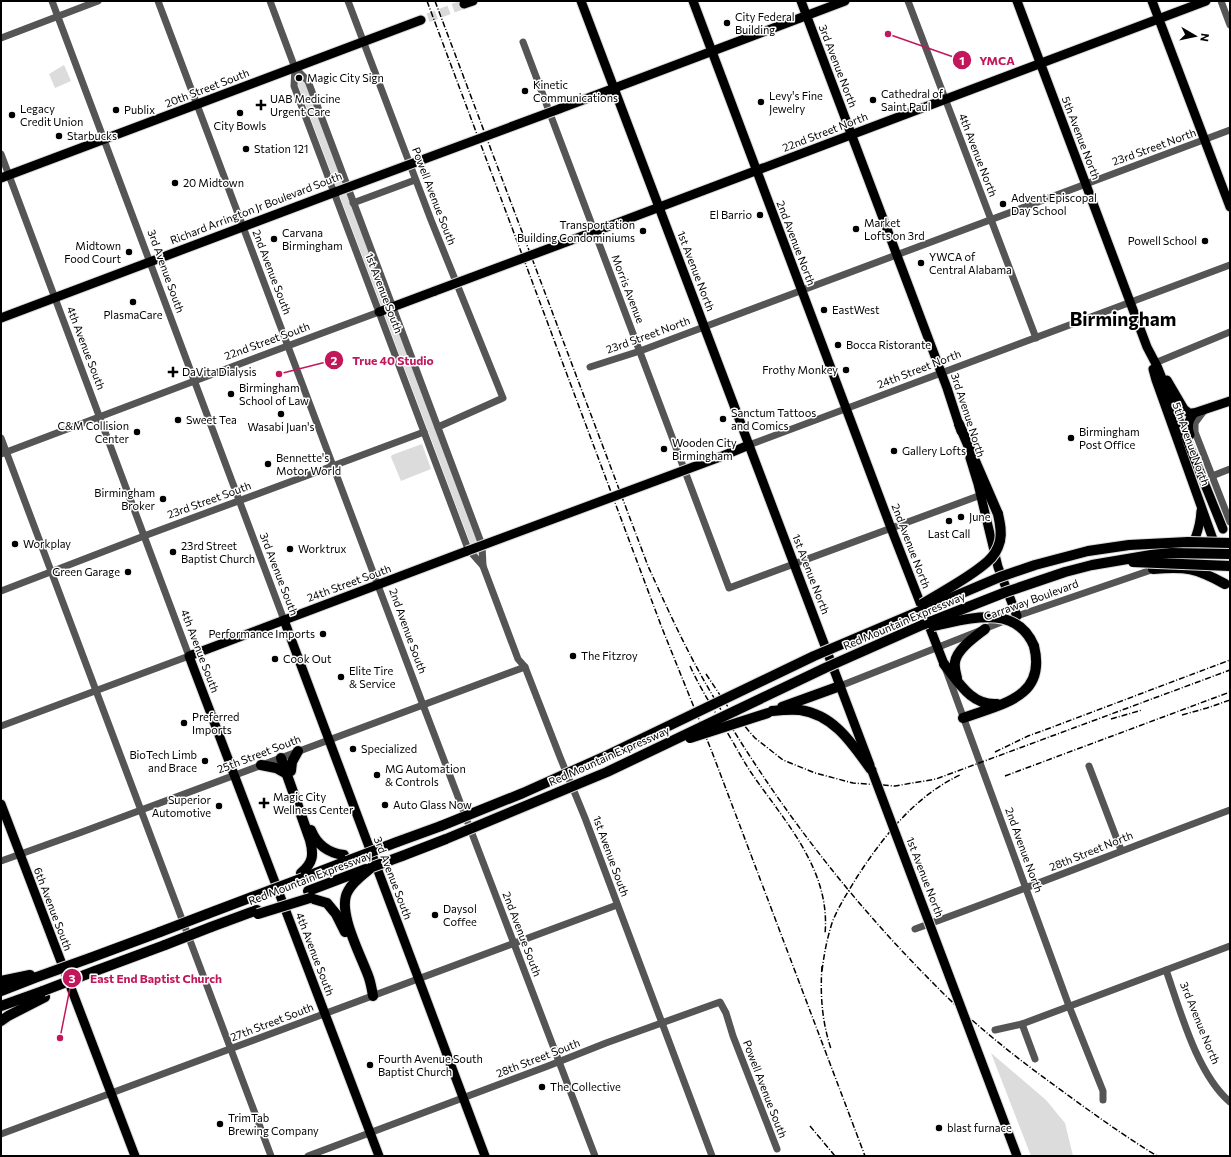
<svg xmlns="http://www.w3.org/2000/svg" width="1231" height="1157" viewBox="0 0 1231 1157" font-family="Commissioner,sans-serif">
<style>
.green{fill:#dcdcdc}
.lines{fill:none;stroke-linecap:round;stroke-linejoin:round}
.major-tunnel{stroke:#d9d9d9;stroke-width:9;stroke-dasharray:9 4.5;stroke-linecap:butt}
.major-casing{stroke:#dbdbdb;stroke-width:11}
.highway-casing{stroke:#dbdbdb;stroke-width:12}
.minor{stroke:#555;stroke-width:7}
.major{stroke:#000;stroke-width:9}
.highway{stroke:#000;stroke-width:10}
.rail{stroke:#000;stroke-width:1.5;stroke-dasharray:6 2 1 2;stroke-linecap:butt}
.major-bridge-casing{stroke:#dbdbdb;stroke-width:11;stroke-linecap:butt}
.highway-bridge-casing{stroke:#dbdbdb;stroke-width:12;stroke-linecap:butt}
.major-bridge{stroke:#000;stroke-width:9}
.highway-bridge{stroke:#000;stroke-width:10}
.poi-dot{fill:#000;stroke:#fff;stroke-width:1.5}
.labels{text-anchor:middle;stroke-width:3;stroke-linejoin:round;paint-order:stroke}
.poi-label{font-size:11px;fill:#000;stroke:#fff;text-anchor:start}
.street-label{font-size:11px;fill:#000;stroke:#fff}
.town-label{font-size:19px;font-weight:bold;fill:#000;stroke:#fff}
.leader{fill:none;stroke:#c2185b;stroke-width:1.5}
.callout-dot{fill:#c2185b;stroke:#fff;stroke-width:1.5}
.mark-label{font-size:12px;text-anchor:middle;font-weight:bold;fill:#fff}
.callout-label{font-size:12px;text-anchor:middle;font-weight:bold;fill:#c2185b;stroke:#fff;stroke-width:3;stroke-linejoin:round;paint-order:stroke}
</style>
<rect width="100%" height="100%" fill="#fff"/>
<g class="green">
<polygon points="64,65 71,81 55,88 49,74"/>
<polygon points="299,78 305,82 479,545 480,557 472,548 298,85"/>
<polygon points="422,444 431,469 401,481 391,457 392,455"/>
<polygon points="991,1053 1046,1100 1065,1123 1073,1156 1031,1156"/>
</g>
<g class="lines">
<polyline class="major-tunnel" points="428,18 464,4"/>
<defs>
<g id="major">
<polyline points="581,1 870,765"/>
<polyline points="693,1 891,528 944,664"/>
<polyline points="801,1 947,388 961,431"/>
<polyline points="1017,1 1147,347 1157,366 1223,529"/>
<polyline points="1152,1 1230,207"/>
<polyline points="464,4 473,1"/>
<polyline points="559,109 845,1"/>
<polyline points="1,178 421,20"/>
<polyline points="612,225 1206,1"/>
<polyline points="379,312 435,291"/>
<polyline points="1,318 338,191"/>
<polyline points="1153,369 1156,380 1215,545"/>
<polyline points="1167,380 1184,409 1189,413 1194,413 1230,401"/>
<path d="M1190,435C1187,426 1188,421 1194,413"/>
<polyline points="720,457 749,445"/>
<polyline points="970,458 978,484 998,567 1017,616"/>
<path d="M1183,559C1194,545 1200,529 1201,511"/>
<polyline points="284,620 485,1156"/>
<polyline points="1,804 135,1156"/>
<polyline points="379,1156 189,656 467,551"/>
</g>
<g id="highway">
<polyline points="959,424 998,514"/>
<path d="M1153,569C1186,566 1196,568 1225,584"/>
<path d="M944,664C958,681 971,706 997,704"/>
<path d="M957,678C956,673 954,668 955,662C957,649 975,637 985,629"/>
<polyline points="782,707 840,686"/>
<path d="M772,711C781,710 791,709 800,710C835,715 853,745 872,771"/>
<path d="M963,718C1001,704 1047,698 1034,646"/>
<path d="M281,758L310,840C314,855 313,863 301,873"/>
<polyline points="261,765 276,768 285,773"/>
<polyline points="291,771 292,762 298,751"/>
<path d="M311,830C317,845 328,853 344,855"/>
<polyline points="397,842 441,826"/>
<polyline points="402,856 446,839"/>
<path d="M372,867C364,874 353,881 348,891C336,911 362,957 369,978C371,984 372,990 373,996"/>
<polyline points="303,878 347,861"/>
<polyline points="308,891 366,869"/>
<polyline points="310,898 327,903 336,914 345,932"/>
<polyline points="207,914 252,897"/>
<polyline points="211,927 257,910"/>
<polyline points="90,958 160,932"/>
<polyline points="95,971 165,945"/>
<polyline points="1,981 30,975"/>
<polyline points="1,991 37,977"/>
<polyline points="1,1006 43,991"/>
<polyline points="1,1021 8,1016 45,997"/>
</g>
</defs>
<use href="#major" class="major-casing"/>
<use href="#highway" class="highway-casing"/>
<g class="minor">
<polyline points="52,1 284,620"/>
<polyline points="158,1 423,705 595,1156"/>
<polyline points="270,1 295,68 308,81 482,545 483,566 518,659 525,667 560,757 585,818 712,1156"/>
<polyline points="348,1 431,220 503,398 438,427"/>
<polyline points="908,1 1036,338"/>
<polyline points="1221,1 1230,25"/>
<polyline points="1,38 98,1"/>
<polyline points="523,42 729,588 981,495"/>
<polyline points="295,68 294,86 468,549 483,566"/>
<polyline points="1,154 189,656 1,726"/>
<polyline points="353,203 415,180"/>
<polyline points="1155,363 1230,332"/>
<polyline points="590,367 640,351 1230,130"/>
<polyline points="1204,411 1195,423 1195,432 1230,522"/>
<polyline points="1,438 271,1156"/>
<polyline points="749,445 1230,265"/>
<polyline points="1,454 274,351 379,312"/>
<polyline points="1212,476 1230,469"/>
<polyline points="1,591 144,536 424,432"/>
<polyline points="946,670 1069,1006 1103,1091 1103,1100"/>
<polyline points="840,686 1017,616 1157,568"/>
<polyline points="1089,766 1121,850"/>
<polyline points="1,861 82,832 525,667"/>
<path d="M915,929C1021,891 1125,849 1230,810"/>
<path d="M1166,970C1180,1010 1197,1074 1230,1102"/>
<polyline points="1022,1024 1035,1059"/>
<polyline points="995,1030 1022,1024 1230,946"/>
<polyline points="1,1134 617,905"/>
<polyline points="308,1156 548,1066 606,1043 720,1002 726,1013 733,1036 777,1149"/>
</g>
<use href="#major" class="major"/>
<use href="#highway" class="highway"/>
<g class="rail">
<polyline points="427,1 662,628 712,752 865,1156"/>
<path d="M435,1L648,566C667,608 686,650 710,691C771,797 847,897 934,984C974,1025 1019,1060 1065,1093C1095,1115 1126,1137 1157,1156"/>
<path d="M690,666C700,688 713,708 725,729C734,743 741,757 750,771C784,821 831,869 825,934"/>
<polyline points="706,674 728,707 755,738 783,760 815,773 853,783 895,786 936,779 1230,670"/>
<polyline points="1182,715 1207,708 1230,700"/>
<polyline points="1111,719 1142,710"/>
<polyline points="995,752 1028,736 1050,728 1230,660"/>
<polyline points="1005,776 1230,692"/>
<path d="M822,966C820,996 822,1021 831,1049"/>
<path d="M822,971C824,954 827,939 832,923C838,907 848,892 857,877C883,837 915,796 960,775"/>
<polyline points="810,1126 835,1156"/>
</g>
<defs>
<g id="major-bridge">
<polyline points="338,191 559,109"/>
<polyline points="435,291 612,225"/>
<polyline points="467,551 720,457"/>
<polyline points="872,771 1017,1156"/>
</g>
<g id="highway-bridge">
<polyline points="1133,562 1230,566"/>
<path d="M922,604C943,591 969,578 987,562C993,557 998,549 1000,541C1002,532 1000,523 998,514"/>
<path d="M933,626C968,619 1016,603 1034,646"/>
<polyline points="690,738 768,713"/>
<polyline points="441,826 523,793 608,755 814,656 1000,577 1035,565 1088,551 1129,545 1188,542 1230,543"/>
<polyline points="446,839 607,772 825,668 922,625 1006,592 1065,572 1092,565 1151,555 1171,553 1230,554"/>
<polyline points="347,861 397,842"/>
<polyline points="372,867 402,856"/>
<polyline points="252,897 303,878"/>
<polyline points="258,914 310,898"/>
<polyline points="160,932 207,914"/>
<polyline points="165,945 211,927"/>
<polyline points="37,977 90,958"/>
<polyline points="43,991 95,971"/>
</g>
</defs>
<use href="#major-bridge" class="major-bridge-casing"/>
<use href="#highway-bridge" class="highway-bridge-casing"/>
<use href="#major-bridge" class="major-bridge"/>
<use href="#highway-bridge" class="highway-bridge"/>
</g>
<g class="poi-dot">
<circle cx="727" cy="23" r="4"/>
<circle cx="299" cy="78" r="4"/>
<circle cx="525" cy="91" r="4"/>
<circle cx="873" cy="100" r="4"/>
<circle cx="761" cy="102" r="4"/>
<path d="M259 99h4v4h4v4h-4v4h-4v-4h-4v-4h4z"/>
<circle cx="116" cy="110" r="4"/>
<circle cx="240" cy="113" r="4"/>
<circle cx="12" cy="115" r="4"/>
<circle cx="59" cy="136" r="4"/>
<circle cx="246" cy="149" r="4"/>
<circle cx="175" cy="183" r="4"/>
<circle cx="1003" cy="204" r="4"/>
<circle cx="760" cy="215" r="4"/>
<circle cx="856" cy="229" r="4"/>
<circle cx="643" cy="231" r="4"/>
<circle cx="274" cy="239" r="4"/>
<circle cx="1205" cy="241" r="4"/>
<circle cx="129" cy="252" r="4"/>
<circle cx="921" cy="263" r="4"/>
<circle cx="133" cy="302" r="4"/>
<circle cx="824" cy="310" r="4"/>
<circle cx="838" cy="345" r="4"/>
<circle cx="846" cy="370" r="4"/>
<path d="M171 366h4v4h4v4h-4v4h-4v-4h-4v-4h4z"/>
<circle cx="231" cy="394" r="4"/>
<circle cx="281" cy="414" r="4"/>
<circle cx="723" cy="419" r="4"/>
<circle cx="178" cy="420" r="4"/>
<circle cx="137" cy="432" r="4"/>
<circle cx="1071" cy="438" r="4"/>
<circle cx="664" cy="449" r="4"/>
<circle cx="894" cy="451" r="4"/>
<circle cx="268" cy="464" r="4"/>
<circle cx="163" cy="499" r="4"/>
<circle cx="961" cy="517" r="4"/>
<circle cx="949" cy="521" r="4"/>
<circle cx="15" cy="544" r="4"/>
<circle cx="290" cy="549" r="4"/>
<circle cx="173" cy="552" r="4"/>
<circle cx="128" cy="572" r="4"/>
<circle cx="323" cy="634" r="4"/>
<circle cx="573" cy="656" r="4"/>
<circle cx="275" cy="659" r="4"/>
<circle cx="341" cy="677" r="4"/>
<circle cx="184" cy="723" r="4"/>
<circle cx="353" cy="749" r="4"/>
<circle cx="205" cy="761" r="4"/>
<circle cx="377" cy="775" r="4"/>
<path d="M262 797h4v4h4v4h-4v4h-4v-4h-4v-4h4z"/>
<circle cx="385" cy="805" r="4"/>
<circle cx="219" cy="806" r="4"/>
<circle cx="435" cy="915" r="4"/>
<circle cx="370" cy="1065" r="4"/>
<circle cx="542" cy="1087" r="4"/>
<circle cx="220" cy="1124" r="4"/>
<circle cx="939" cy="1128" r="4"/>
</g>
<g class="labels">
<g class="poi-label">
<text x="735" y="21">City Federal<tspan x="735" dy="13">Building</tspan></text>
<text x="307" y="82">Magic City Sign</text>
<text x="533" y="89">Kinetic<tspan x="533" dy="13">Communications</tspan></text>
<text x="881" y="98">Cathedral of<tspan x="881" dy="13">Saint Paul</tspan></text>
<text x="769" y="100">Levy's Fine<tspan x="769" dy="13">Jewelry</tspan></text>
<text x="270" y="103">UAB Medicine<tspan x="270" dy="13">Urgent Care</tspan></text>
<text x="20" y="113">Legacy<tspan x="20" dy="13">Credit Union</tspan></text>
<text x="124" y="114">Publix</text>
<text x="240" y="130" text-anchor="middle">City Bowls</text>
<text x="67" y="140">Starbucks</text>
<text x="254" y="153">Station 121</text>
<text x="183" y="187">20 Midtown</text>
<text x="1011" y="202">Advent Episcopal<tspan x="1011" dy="13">Day School</tspan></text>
<text x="752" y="219" text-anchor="end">El Barrio</text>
<text x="864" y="227">Market<tspan x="864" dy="13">Lofts on 3rd</tspan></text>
<text x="635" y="229" text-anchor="end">Transportation<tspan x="635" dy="13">Building Condominiums</tspan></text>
<text x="282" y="237">Carvana<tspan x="282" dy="13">Birmingham</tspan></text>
<text x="1197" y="245" text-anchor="end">Powell School</text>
<text x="121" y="250" text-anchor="end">Midtown<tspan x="121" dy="13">Food Court</tspan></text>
<text x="929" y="261">YWCA of<tspan x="929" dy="13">Central Alabama</tspan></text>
<text x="832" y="314">EastWest</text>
<text x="133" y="319" text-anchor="middle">PlasmaCare</text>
<text x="846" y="349">Bocca Ristorante</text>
<text x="838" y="374" text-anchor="end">Frothy Monkey</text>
<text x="182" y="376">DaVita Dialysis</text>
<text x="239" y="392">Birmingham<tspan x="239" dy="13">School of Law</tspan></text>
<text x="731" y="417">Sanctum Tattoos<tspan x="731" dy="13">and Comics</tspan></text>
<text x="186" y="424">Sweet Tea</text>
<text x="129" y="430" text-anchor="end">C&amp;M Collision<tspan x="129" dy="13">Center</tspan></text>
<text x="281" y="431" text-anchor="middle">Wasabi Juan's</text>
<text x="1079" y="436">Birmingham<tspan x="1079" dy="13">Post Office</tspan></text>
<text x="672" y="447">Wooden City<tspan x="672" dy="13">Birmingham</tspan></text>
<text x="902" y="455">Gallery Lofts</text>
<text x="276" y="462">Bennette's<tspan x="276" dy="13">Motor World</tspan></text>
<text x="155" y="497" text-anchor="end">Birmingham<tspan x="155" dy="13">Broker</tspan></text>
<text x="969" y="521">June</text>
<text x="949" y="538" text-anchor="middle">Last Call</text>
<text x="23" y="548">Workplay</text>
<text x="181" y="550">23rd Street<tspan x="181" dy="13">Baptist Church</tspan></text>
<text x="298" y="553">Worktrux</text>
<text x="120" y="576" text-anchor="end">Green Garage</text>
<text x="315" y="638" text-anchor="end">Performance Imports</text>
<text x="581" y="660">The Fitzroy</text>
<text x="283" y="663">Cook Out</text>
<text x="349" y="675">Elite Tire<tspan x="349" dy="13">&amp; Service</tspan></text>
<text x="192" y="721">Preferred<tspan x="192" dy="13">Imports</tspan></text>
<text x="361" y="753">Specialized</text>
<text x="197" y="759" text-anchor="end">BioTech Limb<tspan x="197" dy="13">and Brace</tspan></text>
<text x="385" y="773">MG Automation<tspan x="385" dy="13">&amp; Controls</tspan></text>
<text x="273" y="801">Magic City<tspan x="273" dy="13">Wellness Center</tspan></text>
<text x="211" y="804" text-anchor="end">Superior<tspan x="211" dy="13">Automotive</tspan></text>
<text x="393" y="809">Auto Glass Now</text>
<text x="443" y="913">Daysol<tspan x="443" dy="13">Coffee</tspan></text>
<text x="378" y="1063">Fourth Avenue South<tspan x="378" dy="13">Baptist Church</tspan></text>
<text x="550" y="1091">The Collective</text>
<text x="228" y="1122">TrimTab<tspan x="228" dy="13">Brewing Company</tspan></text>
<text x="947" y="1132">blast furnace</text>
</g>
<g class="street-label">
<text transform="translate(838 66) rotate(69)" y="4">3rd Avenue North</text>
<text transform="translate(207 88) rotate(-21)" y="4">20th Street South</text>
<text transform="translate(825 132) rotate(-21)" y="4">22nd Street North</text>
<text transform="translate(1081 138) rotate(69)" y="4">5th Avenue North</text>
<text transform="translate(1154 147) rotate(-20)" y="4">23rd Street North</text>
<text transform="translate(978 155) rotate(69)" y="4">4th Avenue North</text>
<text transform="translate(434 196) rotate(69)" y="4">Powell Avenue South</text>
<text transform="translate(256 208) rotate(-21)" y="4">Richard Arrington Jr Boulevard South</text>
<text transform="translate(796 243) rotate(69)" y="4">2nd Avenue North</text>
<text transform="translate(166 271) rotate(70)" y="4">3rd Avenue South</text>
<text transform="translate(696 271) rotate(69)" y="4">1st Avenue North</text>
<text transform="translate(272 272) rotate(69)" y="4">2nd Avenue South</text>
<text transform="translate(628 289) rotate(69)" y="4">Morris Avenue</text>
<text transform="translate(384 293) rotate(69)" y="4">1st Avenue South</text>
<text transform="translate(648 335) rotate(-20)" y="4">23rd Street North</text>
<text transform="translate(267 341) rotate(-20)" y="4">22nd Street South</text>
<text transform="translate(86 348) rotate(69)" y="4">4th Avenue South</text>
<text transform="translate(919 369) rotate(-21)" y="4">24th Street North</text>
<text transform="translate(968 415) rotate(72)" y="4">3rd Avenue North</text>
<text transform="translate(1191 444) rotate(70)" y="4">5th Avenue North</text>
<text transform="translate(209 500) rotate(-20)" y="4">23rd Street South</text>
<text transform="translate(911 546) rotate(69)" y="4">2nd Avenue North</text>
<text transform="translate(279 574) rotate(69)" y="4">3rd Avenue South</text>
<text transform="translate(811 574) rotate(69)" y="4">1st Avenue North</text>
<text transform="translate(349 583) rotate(-20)" y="4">24th Street South</text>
<text transform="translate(1031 600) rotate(-20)" y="4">Carraway Boulevard</text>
<text transform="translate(904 621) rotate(-23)" y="4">Red Mountain Expressway</text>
<text transform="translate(408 631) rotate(70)" y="4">2nd Avenue South</text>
<text transform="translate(200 651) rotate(69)" y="4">4th Avenue South</text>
<text transform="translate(259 754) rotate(-21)" y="4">25th Street South</text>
<text transform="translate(609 756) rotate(-24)" y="4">Red Mountain Expressway</text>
<text transform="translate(1024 850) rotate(70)" y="4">2nd Avenue North</text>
<text transform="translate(1091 851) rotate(-22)" y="4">28th Street North</text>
<text transform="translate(611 856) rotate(70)" y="4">1st Avenue South</text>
<text transform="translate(925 877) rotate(69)" y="4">1st Avenue North</text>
<text transform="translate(310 878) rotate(-21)" y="4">Red Mountain Expressway</text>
<text transform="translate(393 878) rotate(69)" y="4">3rd Avenue South</text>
<text transform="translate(53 909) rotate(69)" y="4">6th Avenue South</text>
<text transform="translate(522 934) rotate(69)" y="4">2nd Avenue South</text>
<text transform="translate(315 954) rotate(69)" y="4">4th Avenue South</text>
<text transform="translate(272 1022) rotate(-21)" y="4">27th Street South</text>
<text transform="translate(1200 1023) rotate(68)" y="4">3rd Avenue North</text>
<text transform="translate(538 1058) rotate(-21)" y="4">28th Street South</text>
<text transform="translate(765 1089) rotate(69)" y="4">Powell Avenue South</text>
</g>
<g class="town-label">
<text x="1123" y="326">Birmingham</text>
</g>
</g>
<path class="leader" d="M888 34L962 60M279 374L334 360M60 1038L72 978"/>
<g class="callout-dot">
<circle cx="888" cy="34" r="4"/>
<circle cx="279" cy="374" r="4"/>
<circle cx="60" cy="1038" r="4"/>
<circle cx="962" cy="60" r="10"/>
<circle cx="334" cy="360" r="10"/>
<circle cx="72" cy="978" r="10"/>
</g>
<g class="mark-label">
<text x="962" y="65">1</text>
<text x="334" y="365">2</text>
<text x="72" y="983">3</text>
</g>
<g class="callout-label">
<text x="997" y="65">YMCA</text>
<text x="393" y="365">True 40 Studio</text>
<text x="156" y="983">East End Baptist Church</text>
</g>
<rect width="1231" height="1157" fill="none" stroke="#000000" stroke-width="4"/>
<g transform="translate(1195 36) rotate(99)" stroke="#ffffff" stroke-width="3" paint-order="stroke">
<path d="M0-3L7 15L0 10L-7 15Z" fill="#000000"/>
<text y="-6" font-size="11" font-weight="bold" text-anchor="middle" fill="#000000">N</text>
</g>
</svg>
